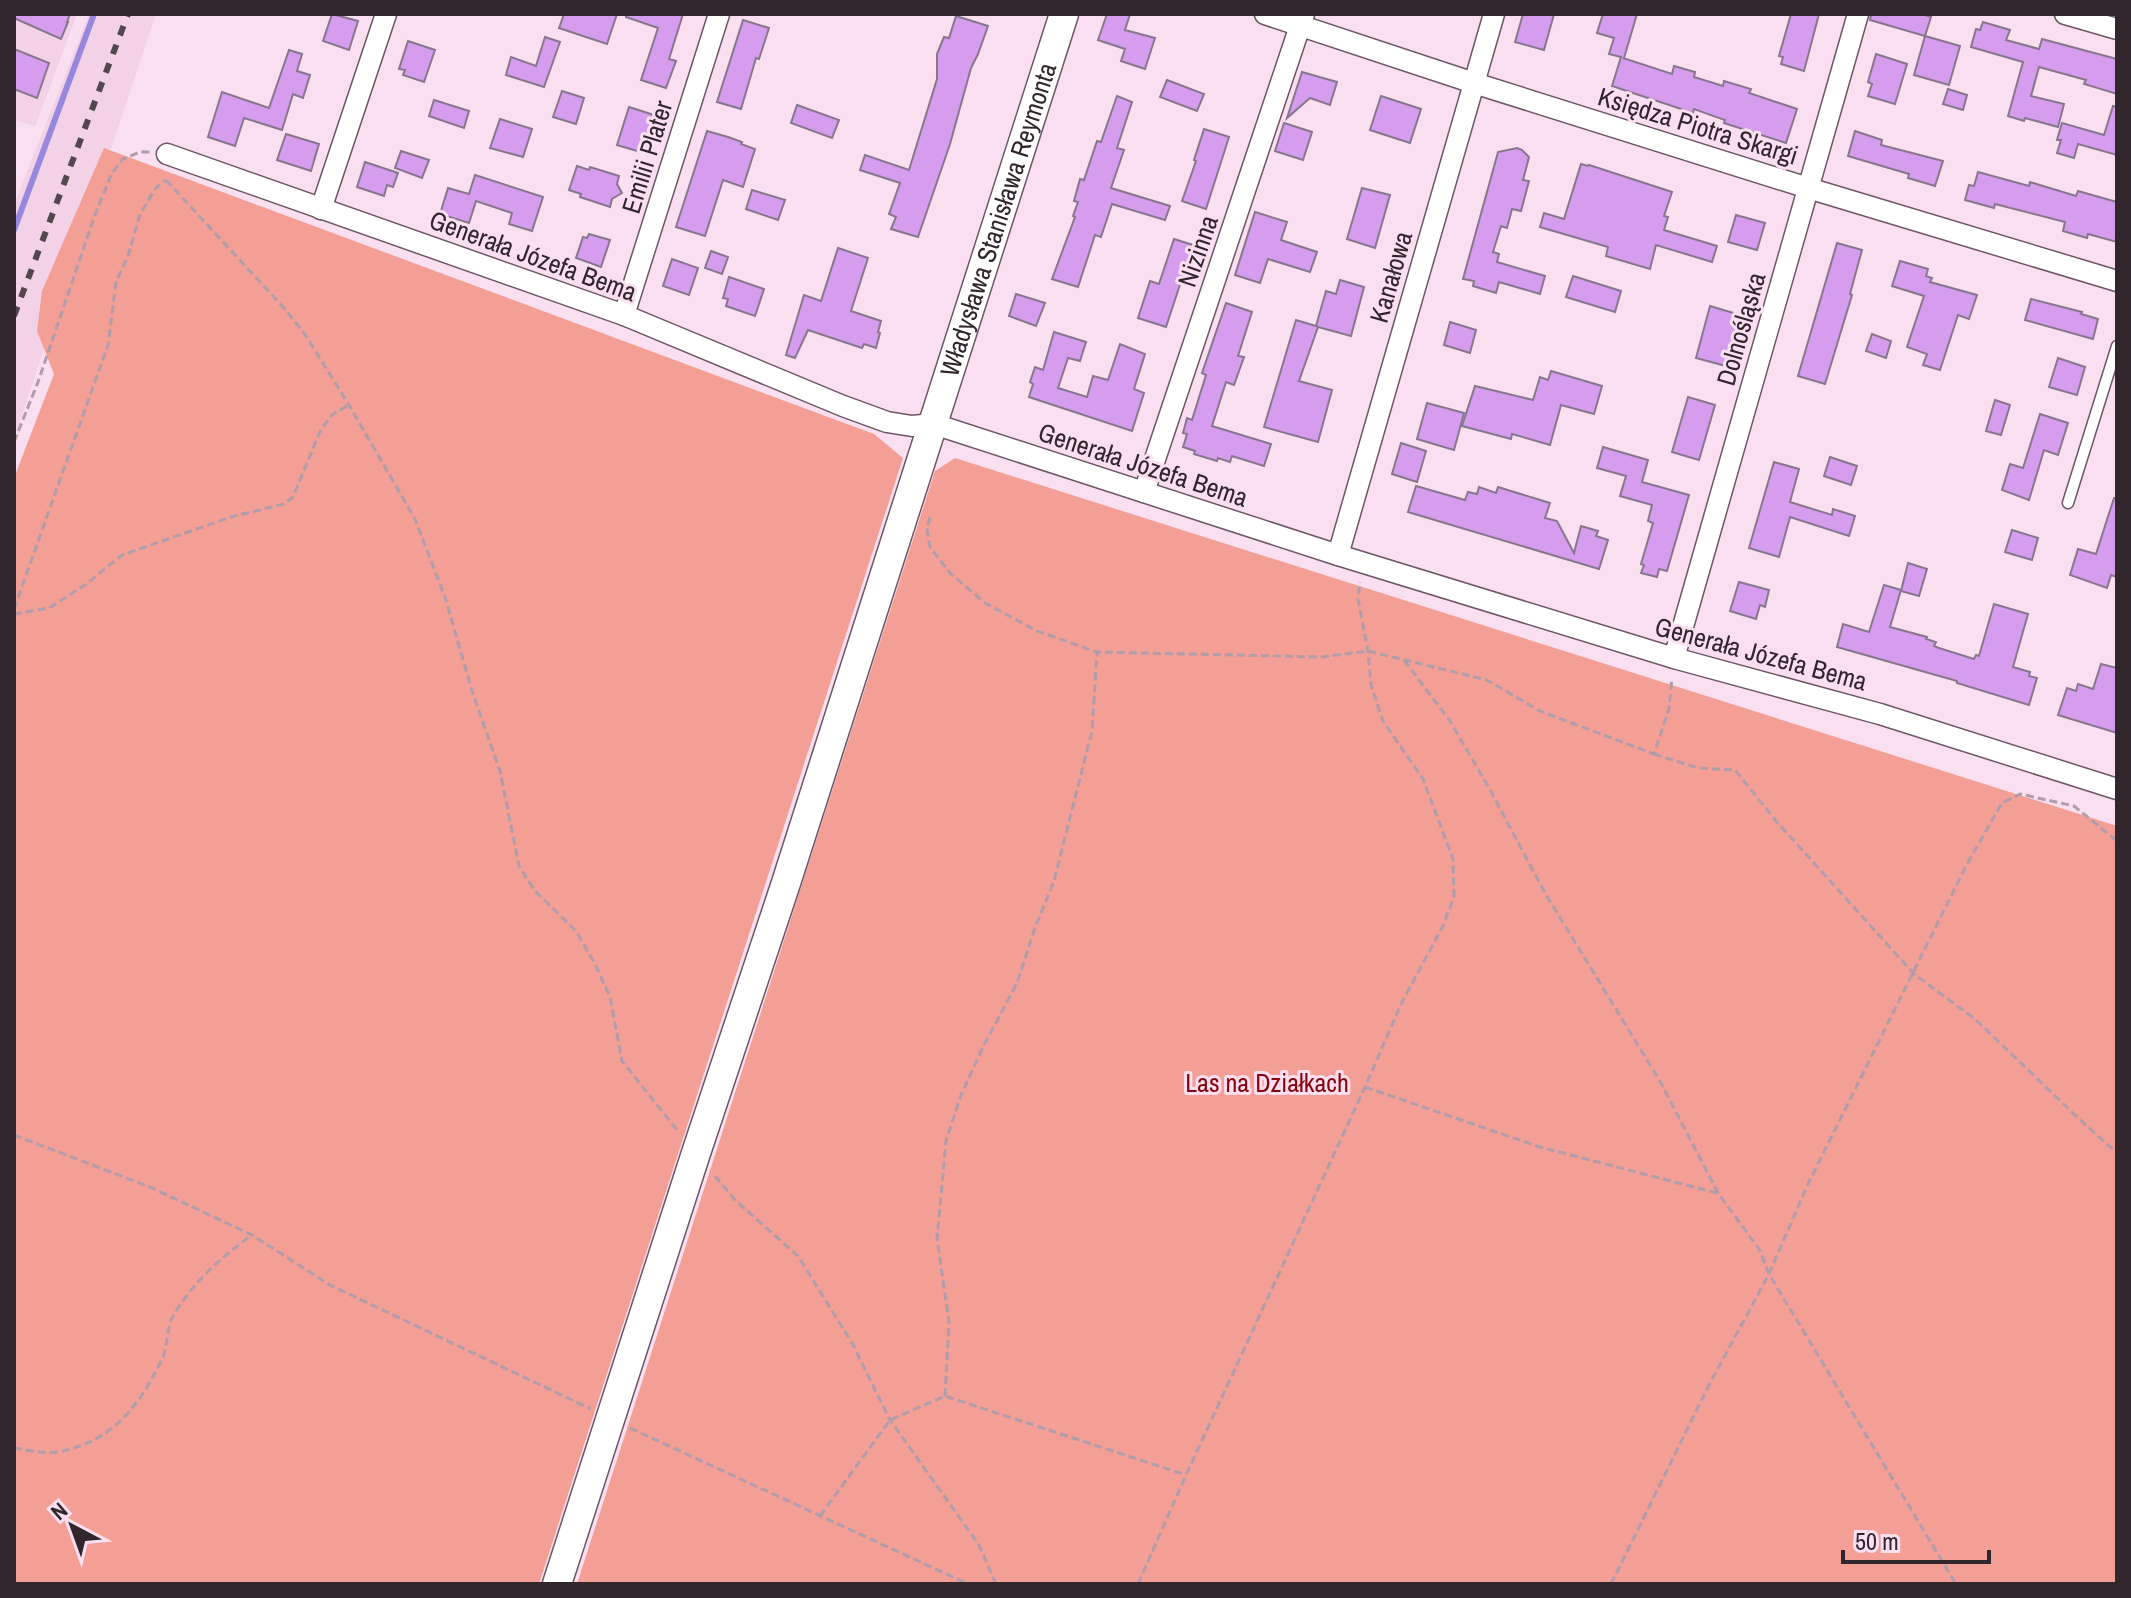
<svg xmlns="http://www.w3.org/2000/svg" width="2131" height="1598" viewBox="0 0 2131 1598" font-family="'Archivo Narrow',sans-serif">
<style>
.built{fill:#f3d1e7}
.forest{fill:#f39f95}
.lines{fill:none;stroke-linecap:round;stroke-linejoin:round}
.stream{stroke:#9887df;stroke-width:6}
.building{fill:#d69def;stroke:#87778e;stroke-width:2}
.service-casing{stroke:#6d5665;stroke-width:13}
.minor-casing{stroke:#6d5665;stroke-width:23}
.secondary-casing{stroke:#6d5665;stroke-width:31}
.path{stroke:#b19ca9;stroke-width:3;stroke-dasharray:8 4;stroke-linecap:butt}
.service{stroke:#fff;stroke-width:10}
.minor{stroke:#fff;stroke-width:20}
.secondary{stroke:#fff;stroke-width:28}
.rail{stroke:#53464e;stroke-width:6;stroke-dasharray:10 10;stroke-linecap:butt}
.labels{text-anchor:middle;stroke-width:6;stroke-linejoin:round;paint-order:stroke}
.street-label{font-size:26px;fill:#30262c;stroke:#fadff0}
.park-label{font-size:26px;fill:#87040d;stroke:#fadff0}
</style>
<rect width="100%" height="100%" fill="#fadff0"/>
<g class="built">
<polygon points="14,14 77,14 35,127 17,120 14,127"/>
<polygon points="89,14 156,14 14,439 14,205"/>
</g>
<g class="forest">
<polygon points="104,148 874,434 903,458 539,1584 14,1584 14,478 54,374 37,331 42,291"/>
<polygon points="955,458 2117,826 2117,1584 577,1584 935,471"/>
</g>
<g class="lines">
<polyline class="stream" points="14,230 94,14"/>
</g>
<g class="building">
<polygon points="14,14 70,14 67,22 68,22 61,39 14,18"/>
<polygon points="332,14 358,21 349,50 323,41"/>
<polygon points="564,14 617,14 607,44 559,28"/>
<polygon points="626,14 683,14 669,59 676,61 666,88 641,80 658,28 626,17"/>
<polygon points="1107,14 1130,14 1125,30 1155,38 1145,69 1121,61 1125,49 1098,40"/>
<polygon points="1523,14 1554,14 1544,50 1515,42"/>
<polygon points="1603,14 1637,14 1624,58 1623,58 1672,74 1674,66 1695,72 1694,77 1723,86 1724,81 1751,89 1749,93 1797,109 1786,143 1724,123 1725,120 1694,109 1693,113 1612,86 1621,57 1609,54 1614,38 1597,33"/>
<polygon points="1791,14 1819,14 1804,71 1781,64 1783,57 1779,56"/>
<polygon points="1871,14 1922,14 1931,17 1925,36 1870,20"/>
<polygon points="956,16 988,26 978,54 971,68 950,144 918,237 891,229 896,217 889,214 900,183 860,170 865,155 909,170 937,79 937,54 944,37 949,38"/>
<polygon points="743,20 769,28 759,59 756,58 741,109 717,102"/>
<polygon points="1983,22 2010,30 2006,40 2039,49 2042,39 2117,59 2117,94 2084,84 2086,80 2039,67 2031,96 2064,104 2058,127 2025,118 2024,121 2008,116 2023,62 1971,47 1976,29 1980,30"/>
<polygon points="1925,36 1960,46 1949,85 1914,75"/>
<polygon points="545,37 560,42 544,87 506,75 511,57 536,66"/>
<polygon points="408,41 435,50 424,82 403,75 405,70 399,69"/>
<polygon points="14,49 49,63 37,98 14,89"/>
<polygon points="289,50 302,54 297,71 310,75 303,98 293,94 282,130 244,118 235,146 208,137 222,92 269,108"/>
<polygon points="1876,54 1907,64 1895,104 1868,96 1872,84 1868,82"/>
<polygon points="1302,72 1337,82 1330,105 1310,98 1287,118"/>
<polygon points="1167,80 1204,94 1197,111 1160,97"/>
<polygon points="1948,89 1967,95 1963,110 1943,104"/>
<polygon points="562,91 584,98 576,124 553,117"/>
<polygon points="1117,96 1132,102 1117,148 1124,150 1111,188 1170,206 1165,220 1112,204 1101,237 1095,235 1078,287 1052,279 1075,217 1073,216 1078,202 1074,201 1080,179 1084,180 1097,141 1101,142"/>
<polygon points="1381,96 1421,109 1410,143 1370,130"/>
<polygon points="434,100 469,111 464,128 429,116"/>
<polygon points="797,105 839,120 832,138 791,123"/>
<polygon points="2113,106 2117,107 2117,155 2078,144 2074,158 2057,153 2061,140 2057,140 2062,123 2104,135"/>
<polygon points="629,107 657,116 644,153 617,145"/>
<polygon points="500,119 532,129 523,157 490,148"/>
<polygon points="1284,123 1312,132 1303,160 1275,151"/>
<polygon points="1204,129 1229,137 1206,209 1182,201 1196,161 1194,160"/>
<polygon points="707,131 728,137 742,142 741,144 755,149 743,187 723,180 705,236 676,227"/>
<polygon points="1855,131 1882,140 1881,145 1943,161 1935,186 1908,178 1909,174 1848,156"/>
<polygon points="286,134 319,144 311,171 277,160"/>
<polygon points="1517,148 1522,150 1529,157 1523,180 1529,181 1521,211 1512,209 1507,228 1501,226 1493,252 1499,254 1497,262 1545,276 1540,294 1499,282 1496,293 1473,286 1474,281 1463,279 1498,152"/>
<polygon points="401,151 429,160 422,178 395,168"/>
<polygon points="365,162 398,173 393,187 387,185 384,196 357,187"/>
<polygon points="1581,164 1588,166 1589,165 1672,192 1664,216 1668,217 1664,230 1717,246 1712,262 1656,245 1650,269 1606,256 1608,247 1540,227 1544,213 1564,219"/>
<polygon points="577,166 589,170 590,167 619,176 617,184 622,193 612,199 610,207 580,197 581,194 569,190"/>
<polygon points="1978,172 2029,186 2030,182 2076,196 2078,191 2117,202 2117,242 2088,234 2087,238 2063,231 2065,222 1995,204 1994,208 1965,200 1969,185 1974,186"/>
<polygon points="475,175 543,197 532,231 509,224 512,213 476,201 469,223 440,214 448,188 469,194"/>
<polygon points="1362,188 1390,195 1375,248 1347,239"/>
<polygon points="752,190 785,200 778,220 746,209"/>
<polygon points="1255,212 1287,222 1281,240 1317,252 1310,272 1268,259 1260,283 1235,275"/>
<polygon points="1736,215 1765,223 1757,250 1728,242"/>
<polygon points="589,234 610,240 601,267 576,258 583,237 587,238"/>
<polygon points="1174,239 1193,245 1166,327 1138,318 1150,281 1159,284"/>
<polygon points="1837,243 1862,250 1850,294 1852,295 1825,384 1798,376"/>
<polygon points="838,248 868,258 851,311 881,321 878,332 880,333 876,348 864,344 862,348 808,330 795,358 786,355 804,295 821,301"/>
<polygon points="711,251 728,257 722,274 705,268"/>
<polygon points="672,259 698,268 689,295 663,286"/>
<polygon points="1900,261 1928,269 1926,276 1932,278 1930,282 1977,295 1969,319 1958,315 1940,370 1923,365 1927,354 1907,347 1924,296 1892,286"/>
<polygon points="1573,276 1621,291 1615,312 1566,297"/>
<polygon points="729,277 764,289 755,316 726,306 728,299 723,298"/>
<polygon points="1340,280 1364,287 1351,336 1318,327 1299,381 1332,390 1318,442 1264,427 1296,320 1316,326 1326,291 1336,294"/>
<polygon points="1016,294 1045,303 1036,326 1009,316"/>
<polygon points="2031,299 2082,312 2081,314 2098,319 2093,339 2025,320"/>
<polygon points="1226,303 1252,312 1238,356 1244,357 1234,385 1226,382 1212,426 1271,444 1264,466 1232,456 1230,462 1218,458 1217,461 1194,454 1195,451 1183,447 1187,434 1183,433 1187,418 1192,420 1206,375 1202,373"/>
<polygon points="1710,306 1740,315 1726,366 1696,358"/>
<polygon points="1450,322 1476,330 1470,353 1444,345"/>
<polygon points="1054,332 1086,342 1080,361 1068,358 1058,388 1087,397 1093,376 1108,380 1120,344 1145,354 1134,389 1144,393 1132,431 1029,397 1033,384 1030,382 1035,367 1043,370"/>
<polygon points="1872,334 1891,341 1886,358 1866,351"/>
<polygon points="2058,358 2085,367 2077,395 2049,387"/>
<polygon points="1551,371 1602,386 1594,414 1561,405 1550,445 1512,434 1511,439 1462,426 1475,386 1533,400 1540,377 1548,380"/>
<polygon points="1688,397 1715,405 1699,460 1672,452"/>
<polygon points="1995,400 2010,405 2001,435 1986,431"/>
<polygon points="1427,403 1464,413 1454,450 1417,439"/>
<polygon points="2040,414 2068,423 2058,455 2044,450 2029,500 2002,490 2010,464 2023,468"/>
<polygon points="1401,443 1426,451 1417,482 1392,474"/>
<polygon points="1603,447 1648,460 1642,482 1689,495 1667,571 1659,569 1657,577 1641,573 1644,565 1641,564 1653,523 1648,521 1652,505 1620,496 1626,476 1597,468"/>
<polygon points="1830,457 1857,466 1851,485 1824,476"/>
<polygon points="1774,462 1799,469 1790,502 1832,515 1833,509 1855,516 1849,536 1790,517 1779,557 1749,548"/>
<polygon points="1416,486 1465,500 1468,492 1477,494 1479,487 1496,493 1498,487 1550,503 1545,518 1557,521 1574,553 1581,526 1598,531 1596,536 1608,540 1599,569 1408,512"/>
<polygon points="2114,498 2117,499 2117,577 2111,575 2107,588 2070,575 2078,549 2096,554"/>
<polygon points="2012,530 2038,538 2032,560 2005,552"/>
<polygon points="1908,563 1927,569 1919,596 1901,591"/>
<polygon points="1739,582 1769,590 1765,607 1760,605 1756,619 1730,611"/>
<polygon points="1884,585 1901,590 1890,627 1927,637 1926,639 1936,642 1934,646 1939,648 1974,659 1976,655 1979,656 1994,604 2028,614 2013,667 2030,672 2029,676 2037,678 2029,705 1957,683 1957,681 1837,647 1843,624 1869,632"/>
<polygon points="2101,664 2117,668 2117,733 2058,715 2067,688 2076,691 2078,684 2093,689"/>
</g>
<g class="lines">
<defs>
<polyline id="service" points="2068,503 2117,346"/>
<g id="minor">
<polyline points="1265,14 1474,83 1808,188 2117,281"/>
<polyline points="2065,14 2117,29"/>
<polyline points="167,154 624,315 843,406 887,422 912,426 934,424 1338,555 1674,658 1880,714 2117,789"/>
<polyline points="321,209 386,14"/>
<polyline points="624,315 719,14"/>
<polyline points="1144,492 1304,14"/>
<polyline points="1338,555 1494,14"/>
<polyline points="1674,658 1858,14"/>
</g>
<g id="secondary">
<path id="s1" d="M557,1584L696,1153L785,886L1064,14"/>
</g>
</defs>
<use href="#service" class="service-casing"/>
<use href="#minor" class="minor-casing"/>
<use href="#secondary" class="secondary-casing"/>
<g class="path">
<polyline points="166,180 284,308 306,336 349,405 415,519 446,600 472,691 500,771 519,866 535,891 576,931 595,964 610,997 622,1061 677,1130"/>
<polyline points="14,442 38,382 96,212 112,173 123,159 140,152 150,152"/>
<polyline points="930,517 927,529 930,547 950,573 985,603 1037,631 1097,652 1321,657 1368,651 1487,680 1540,711 1654,754 1669,709 1672,678"/>
<polyline points="14,609 108,345 116,282 128,256 140,214 156,188 166,180"/>
<polyline points="14,614 49,608 85,585 122,555 231,517 284,504 293,497 321,429 333,414 349,405"/>
<polyline points="1404,660 1450,721 1488,786 1545,893 1661,1083 1718,1193 1759,1249 1769,1274 1956,1584"/>
<polyline points="1654,754 1698,768 1735,770 1777,822 1914,974 1975,1019 2077,1117 2117,1153"/>
<polyline points="1365,1087 1540,1147 1717,1193"/>
<polyline points="14,1135 150,1187 252,1235 330,1285 591,1409"/>
<polyline points="715,1176 736,1201 798,1256 852,1343 890,1420 979,1545 996,1584"/>
<polyline points="945,1396 949,1322 937,1238 946,1141 961,1095 984,1045 1017,983 1035,928 1054,881 1092,731 1097,652"/>
<polyline points="630,1428 968,1584"/>
<path d="M14,1448C27,1450 44,1454 57,1452C111,1443 139,1407 162,1359C168,1347 166,1331 172,1318C192,1283 220,1258 252,1235"/>
<polyline points="820,1516 890,1420 945,1396 1186,1475"/>
<polyline points="1138,1584 1186,1475 1365,1087 1402,1002 1443,926 1454,897 1453,859 1423,779 1383,721 1371,685 1368,651 1358,599 1360,582"/>
<polyline points="1611,1584 1709,1385 1769,1274 1808,1184 1967,864 2002,803 2020,794 2074,806 2117,841"/>
</g>
<use href="#service" class="service"/>
<use href="#minor" class="minor"/>
<use href="#secondary" class="secondary"/>
<polyline class="rail" points="14,316 128,14"/>
</g>
<g class="labels">
<g class="street-label">
<text transform="translate(1698 126) rotate(17)" y="9">Księdza Piotra Skargi</text>
<text transform="translate(647 157) rotate(-73)" y="9">Emilii Plater</text>
<text dy="9" stroke="none"><textPath href="#s1" startOffset="1434">Władysława Stanisława Reymonta</textPath></text>
<text transform="translate(1198 251) rotate(-71)" y="9">Nizinna</text>
<text transform="translate(533 256) rotate(20)" y="9">Generała Józefa Bema</text>
<text transform="translate(1391 277) rotate(-74)" y="9">Kanałowa</text>
<text transform="translate(1741 329) rotate(-74)" y="9">Dolnośląska</text>
<text transform="translate(1143 465) rotate(18)" y="9">Generała Józefa Bema</text>
<text transform="translate(1761 654) rotate(15)" y="9">Generała Józefa Bema</text>
</g>
<g class="park-label">
<text x="1267" y="1092">Las na Działkach</text>
</g>
</g>
<rect width="2131" height="1598" fill="none" stroke="#30262c" stroke-width="32"/>
<g transform="translate(72 1526) rotate(319)" stroke="#fadff0" stroke-width="6" paint-order="stroke">
<path d="M0-6L14 30L0 20L-14 30Z" fill="#30262c"/>
<text y="-12" font-size="22" font-weight="bold" text-anchor="middle" fill="#30262c">N</text>
</g>
<path d="M1843 1550v12h146v-12" fill="none" stroke="#30262c" stroke-width="4"/>
<text x="1855" y="1550" font-size="24" fill="#30262c" stroke="#fadff0" stroke-width="6" paint-order="stroke">50 m</text>
</svg>
